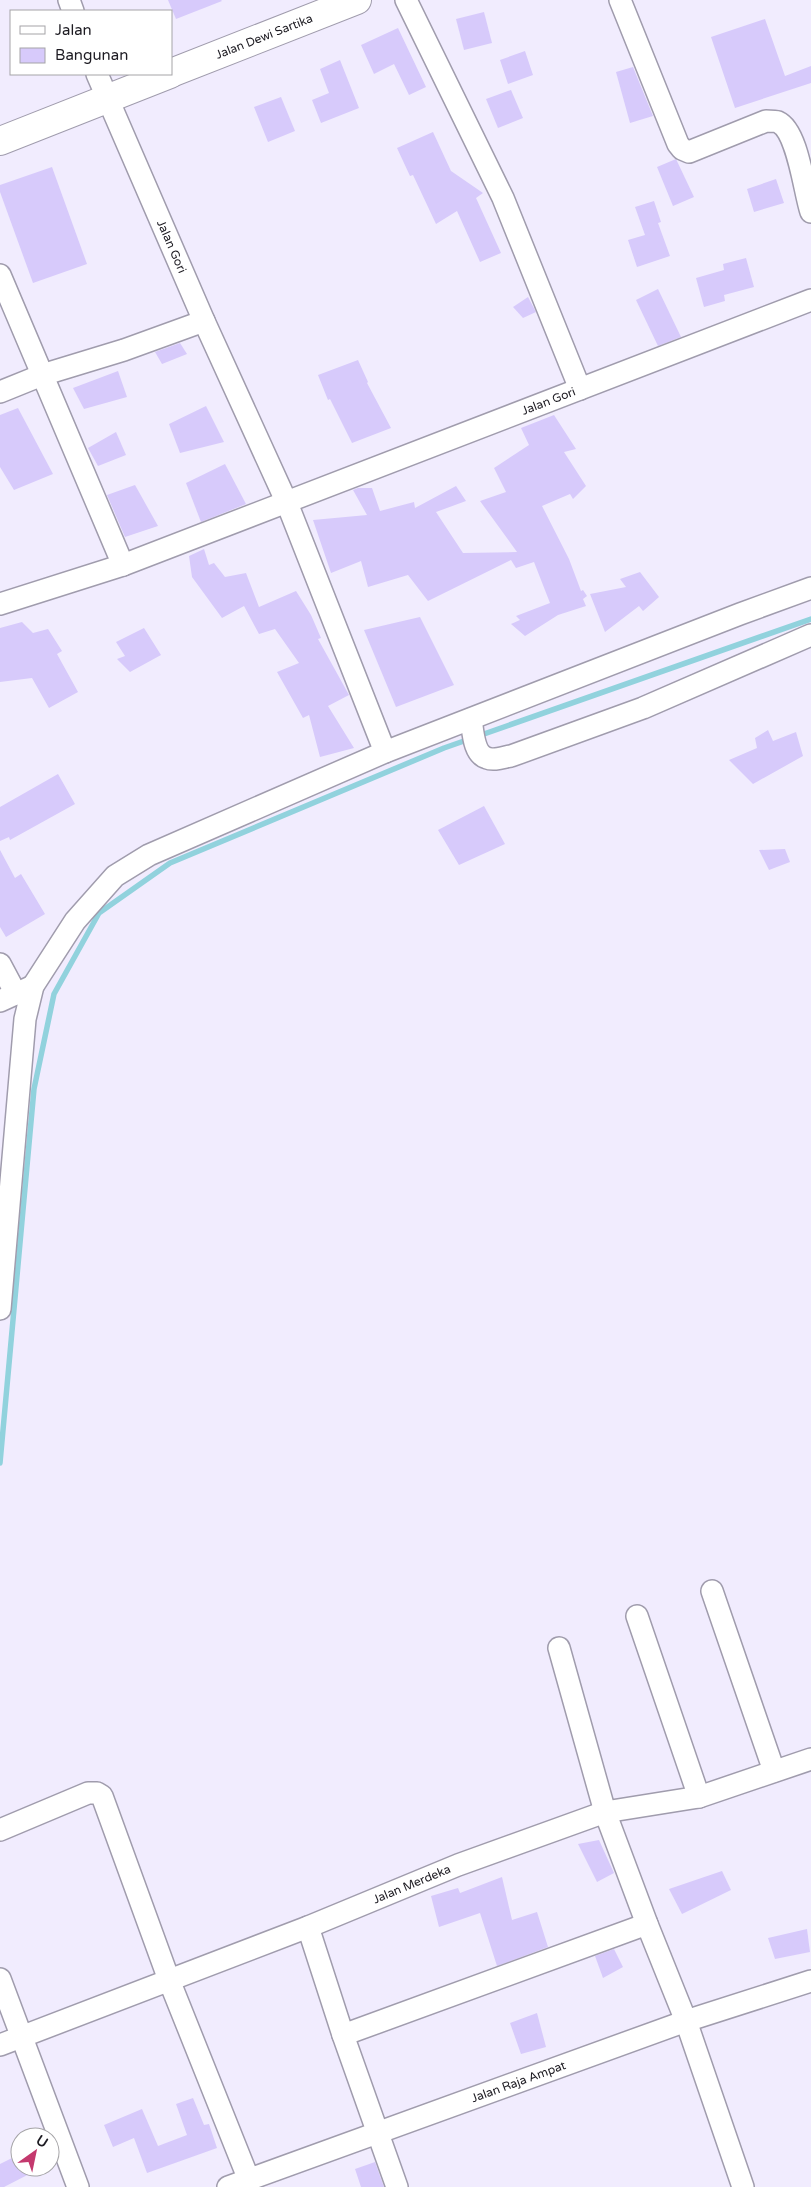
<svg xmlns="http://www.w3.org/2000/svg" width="811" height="2187" viewBox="0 0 811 2187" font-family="'Varela Round',sans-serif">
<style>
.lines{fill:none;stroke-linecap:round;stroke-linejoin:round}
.stream{stroke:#91d2dd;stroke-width:5.5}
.building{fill:#d7cafb}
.minor-casing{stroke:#a09cad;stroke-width:24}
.secondary-casing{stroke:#a09cad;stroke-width:30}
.minor{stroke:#fff;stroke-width:21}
.secondary{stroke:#fff;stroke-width:28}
.labels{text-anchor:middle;stroke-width:4;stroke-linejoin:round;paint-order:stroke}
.street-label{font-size:12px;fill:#1d1b22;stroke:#fff}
</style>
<rect width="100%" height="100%" fill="#f1ecfe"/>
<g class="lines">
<polyline class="stream" points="0,1463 34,1089 54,994 99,913 170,863 444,748 811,619"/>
</g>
<g class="building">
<polygon points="168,0 221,0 222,1 176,19"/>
<polygon points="484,12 492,43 464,50 456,19"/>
<polygon points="765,19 785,76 811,66 811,83 735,108 711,37"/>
<polygon points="398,28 426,87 409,95 394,64 374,74 361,45"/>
<polygon points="525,51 533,75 508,84 500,60"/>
<polygon points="340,60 359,108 321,123 312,100 329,93 320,69"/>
<polygon points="633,67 653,116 630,123 616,72"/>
<polygon points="511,90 523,118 498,128 486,99"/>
<polygon points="281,97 295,131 268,142 254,107"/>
<polygon points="433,132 451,171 483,193 476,198 501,253 480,262 457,211 436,224 413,175 410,176 397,148"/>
<polygon points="676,159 694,197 673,206 657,167"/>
<polygon points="52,167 87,264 33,283 0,192 0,185"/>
<polygon points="776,179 784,203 754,212 747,189"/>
<polygon points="654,201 661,222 658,223 670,256 637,267 628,240 645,235 635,207"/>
<polygon points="746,258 754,287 724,295 725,301 704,307 696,278 724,270 723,264"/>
<polygon points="658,289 681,337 658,346 636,300"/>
<polygon points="528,297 536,312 523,318 513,307"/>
<polygon points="180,343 187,354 162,364 155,352"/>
<polygon points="358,360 368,382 367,383 391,428 352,443 330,399 328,400 318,375"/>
<polygon points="118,371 127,397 84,409 73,388"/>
<polygon points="206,406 224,442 180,453 169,424"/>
<polygon points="18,408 53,474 14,490 0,467 0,415"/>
<polygon points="554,415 576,449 564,452 586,486 573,499 570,494 542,506 569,559 581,591 583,590 587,596 583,599 586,606 558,615 525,636 511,624 520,620 516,616 550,603 534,562 516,568 511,560 428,601 408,575 368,587 361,561 331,573 313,520 367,515 353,490 358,488 372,488 380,511 414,502 415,508 456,486 466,501 436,512 463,553 517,552 480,501 506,492 494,468 529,445 521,428"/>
<polygon points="116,432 126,455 98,466 88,448"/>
<polygon points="225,464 246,504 201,522 186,483"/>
<polygon points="135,485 158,526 125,537 107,495"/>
<polygon points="204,549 209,565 214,563 225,577 246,573 259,607 296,591 311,615 321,638 318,639 349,695 328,706 354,748 320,757 309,715 303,718 277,672 299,663 275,629 259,634 244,606 222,618 192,577 189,556"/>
<polygon points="640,572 659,597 643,611 639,606 605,632 590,594 626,587 620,579"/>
<polygon points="420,617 454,685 396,707 364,630"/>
<polygon points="22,622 33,633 48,629 62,651 57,654 78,692 49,708 32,678 0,682 0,628"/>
<polygon points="144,628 161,655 130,672 117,659 125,656 116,642"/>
<polygon points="768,730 773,741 796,732 803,756 753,784 729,760 757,748 755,738"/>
<polygon points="58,774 75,804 10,840 9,837 0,841 0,807"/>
<polygon points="484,806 505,844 459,865 438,830"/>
<polygon points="785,849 790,862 769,870 759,850"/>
<polygon points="0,850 15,878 21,874 45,914 6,937 0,927"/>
<polygon points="599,1840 614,1873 597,1882 578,1844"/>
<polygon points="722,1871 731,1890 682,1914 669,1889"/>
<polygon points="502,1877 512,1920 537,1912 548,1947 497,1966 480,1913 439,1927 431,1896 458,1888 460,1893"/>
<polygon points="807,1929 810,1952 775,1959 768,1938"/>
<polygon points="614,1949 623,1967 603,1978 595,1956"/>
<polygon points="537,2013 546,2047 521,2054 510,2023"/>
<polygon points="193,2098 204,2125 209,2124 217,2148 147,2173 134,2138 113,2147 104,2125 142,2109 158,2146 187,2135 176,2104"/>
<polygon points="20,2154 20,2167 43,2167 4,2187 0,2187 0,2164"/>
<polygon points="375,2162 384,2187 361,2187 355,2169"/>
</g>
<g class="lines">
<defs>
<g id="minor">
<polyline points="69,0 73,11"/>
<polyline points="406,0 503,198 580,389"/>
<path d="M620,0L678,144L682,149L689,152L766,121C769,121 775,121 778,122C798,131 804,191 811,212"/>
<path id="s1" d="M97,74L204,321L287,503L385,752"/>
<polyline points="0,275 123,565"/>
<polyline points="0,392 42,375 124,350 204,321"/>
<path id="s2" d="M0,604L123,565L811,300"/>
<path d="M471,719C473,730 473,754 487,758C494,761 504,757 511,756L643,708L811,635"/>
<polyline points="0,964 16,994"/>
<polyline points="0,1001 33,986"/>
<polyline points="0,1309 25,1019 33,986 75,921 115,876 149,855 385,752 740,614 811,588"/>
<polyline points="712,1591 774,1771"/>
<polyline points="637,1616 699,1797"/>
<polyline points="559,1648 605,1812 647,1924 686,2021 743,2187"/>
<polyline points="0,1830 88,1793 97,1793 102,1796 169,1980 249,2180"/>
<polyline points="308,1927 343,2035 397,2187"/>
<polyline points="0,1979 78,2187"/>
<polyline points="343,2035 647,1924"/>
<path id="s3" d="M0,2045L308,1927L458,1865L605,1812L699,1797L811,1759"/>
<path id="s4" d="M228,2187L686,2021L811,1981"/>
</g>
<g id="secondary">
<path id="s5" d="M171,73L357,0"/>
<polyline points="0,141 170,74"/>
</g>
</defs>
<use href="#minor" class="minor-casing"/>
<use href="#secondary" class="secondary-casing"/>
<use href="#minor" class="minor"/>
<use href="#secondary" class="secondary"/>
</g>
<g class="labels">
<g class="street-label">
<text dy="4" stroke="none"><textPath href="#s5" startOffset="100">Jalan Dewi Sartika</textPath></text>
<text dy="4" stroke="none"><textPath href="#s1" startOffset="188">Jalan Gori</textPath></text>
<text dy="4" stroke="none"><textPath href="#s2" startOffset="585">Jalan Gori</textPath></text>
<text dy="4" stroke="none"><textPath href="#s3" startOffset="442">Jalan Merdeka</textPath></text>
<text dy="4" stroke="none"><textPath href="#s4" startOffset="309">Jalan Raja Ampat</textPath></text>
</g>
</g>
<rect x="10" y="10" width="162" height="65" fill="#ffffff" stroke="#a5a4a7"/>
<rect x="20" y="26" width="25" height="8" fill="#ffffff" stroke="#a5a4a7"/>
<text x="55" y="35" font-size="15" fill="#1d1b22">Jalan</text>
<rect x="20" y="48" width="25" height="15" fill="#d7cafb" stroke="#a5a4a7"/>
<text x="55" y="60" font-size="15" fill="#1d1b22">Bangunan</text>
<g transform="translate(35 2152) rotate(33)"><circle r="24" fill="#ffffff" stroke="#a5a4a7"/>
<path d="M0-4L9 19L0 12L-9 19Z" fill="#c4396e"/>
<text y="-8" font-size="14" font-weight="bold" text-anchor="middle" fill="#1d1b22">U</text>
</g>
</svg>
